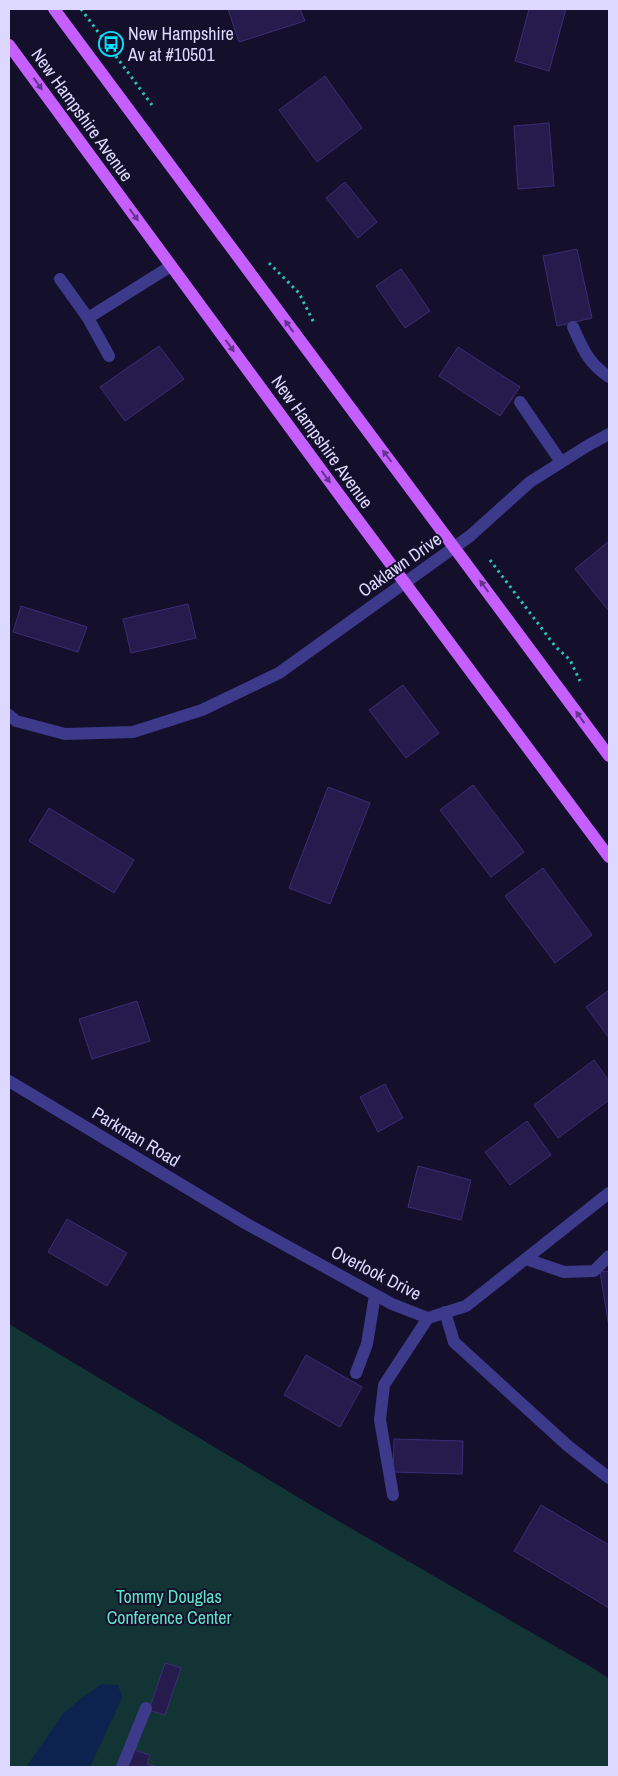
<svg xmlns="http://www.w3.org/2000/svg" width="618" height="1776" viewBox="0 0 618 1776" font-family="'Archivo Narrow',sans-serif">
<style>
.green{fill:#123434}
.water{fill:#0b234e}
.building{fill:#251b4c;stroke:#3c2c78}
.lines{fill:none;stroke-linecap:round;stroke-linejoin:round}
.path{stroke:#2cc0b9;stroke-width:3;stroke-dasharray:2.5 4;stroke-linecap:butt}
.minor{stroke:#3d398b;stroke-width:12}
.major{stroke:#c55fff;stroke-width:12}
.oneway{fill:#64338a}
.labels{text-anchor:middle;stroke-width:4;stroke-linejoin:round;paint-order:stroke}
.poi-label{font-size:18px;fill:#ddd8ff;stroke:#140f2a;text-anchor:start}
.street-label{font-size:18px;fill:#ddd8ff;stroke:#140f2a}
.park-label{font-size:18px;fill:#5fe5c5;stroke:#140f2a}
</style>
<rect width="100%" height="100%" fill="#140f2a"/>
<polygon class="green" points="9,1324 316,1508 593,1668 609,1679 609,1767 9,1767"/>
<polygon class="water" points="102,1684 118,1685 122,1698 90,1767 26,1767 63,1714 80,1699"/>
<g class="building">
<polygon points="228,9 300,9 305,21 239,42"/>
<polygon points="529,9 566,9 549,71 515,61"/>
<polygon points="325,76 362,128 317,162 279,110"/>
<polygon points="549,123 554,186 518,189 514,126"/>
<polygon points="345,182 377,222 358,238 326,198"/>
<polygon points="577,249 592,318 557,326 543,256"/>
<polygon points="401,269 430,311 405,328 376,286"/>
<polygon points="159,346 184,379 125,421 100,387"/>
<polygon points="458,347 520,387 500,416 439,376"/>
<polygon points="609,541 609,611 575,569"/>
<polygon points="188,604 196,638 131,653 123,619"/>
<polygon points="21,606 87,627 78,652 13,632"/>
<polygon points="403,685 439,733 406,758 369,710"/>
<polygon points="473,785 524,852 491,877 440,810"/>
<polygon points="328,787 370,803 330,904 289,888"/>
<polygon points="49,808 134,860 114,893 29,841"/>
<polygon points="543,868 592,935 555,963 505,896"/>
<polygon points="609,990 609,1038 586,1007"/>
<polygon points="137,1001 150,1041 92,1059 79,1019"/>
<polygon points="594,1060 609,1081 609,1100 558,1138 534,1105"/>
<polygon points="385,1084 403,1118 378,1132 360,1097"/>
<polygon points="527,1121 551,1155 510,1185 485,1152"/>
<polygon points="418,1166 471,1180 461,1220 408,1207"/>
<polygon points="67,1219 127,1253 107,1286 48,1252"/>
<polygon points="609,1271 609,1327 600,1272"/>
<polygon points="306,1355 362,1387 340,1427 284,1395"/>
<polygon points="394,1439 463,1441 462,1474 393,1472"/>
<polygon points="541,1505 609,1545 609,1608 514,1551"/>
<polygon points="165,1663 181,1668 165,1715 149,1710"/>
<polygon points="134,1750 150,1755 147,1764 158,1767 128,1767"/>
</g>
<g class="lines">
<g class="path">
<polyline points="81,9 152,105"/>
<polyline points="269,263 299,293 314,323"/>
<polyline points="490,560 555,646 570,660 580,681"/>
</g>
<g class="minor">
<polyline points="60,279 88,318 171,266"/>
<polyline points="88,318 109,356"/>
<path d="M573,327C583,349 588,363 609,377"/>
<polyline points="520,402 561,462"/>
<polyline points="9,715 16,721 65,734 133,732 202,710 279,673 470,536 530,482 587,446 609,434"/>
<polyline points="9,1081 245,1223 392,1304 428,1318 466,1306 609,1193"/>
<polyline points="526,1259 564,1272 594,1271 609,1256"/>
<polyline points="445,1312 454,1342 568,1446 609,1478"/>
<polyline points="356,1373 367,1344 375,1295"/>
<polyline points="393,1495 380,1420 384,1385 428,1318"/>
<polyline points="122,1767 146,1708"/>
</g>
<g class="major">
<polyline points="54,9 609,756"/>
<polyline points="9,45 349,508 609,857"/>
</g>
</g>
<defs><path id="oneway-solid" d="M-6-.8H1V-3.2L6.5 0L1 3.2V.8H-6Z" transform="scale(1.25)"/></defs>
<g class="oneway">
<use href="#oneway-solid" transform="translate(38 84) rotate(54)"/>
<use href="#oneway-solid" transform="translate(134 215) rotate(54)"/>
<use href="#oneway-solid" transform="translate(289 326) rotate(-126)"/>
<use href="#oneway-solid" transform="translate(230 346) rotate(54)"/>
<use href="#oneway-solid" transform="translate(387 456) rotate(-127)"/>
<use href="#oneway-solid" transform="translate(326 477) rotate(54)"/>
<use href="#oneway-solid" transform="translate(484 586) rotate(-126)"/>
<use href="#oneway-solid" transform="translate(580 717) rotate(-126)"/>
</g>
<defs>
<symbol id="bus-ring" viewBox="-11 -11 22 22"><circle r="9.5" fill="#140f2a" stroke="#04e3ff" stroke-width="1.5"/><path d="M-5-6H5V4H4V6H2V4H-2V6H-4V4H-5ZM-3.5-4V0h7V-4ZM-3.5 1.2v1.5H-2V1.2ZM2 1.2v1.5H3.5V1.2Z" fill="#04e3ff"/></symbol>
</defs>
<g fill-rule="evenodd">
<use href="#bus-ring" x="97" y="30" width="28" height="28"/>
</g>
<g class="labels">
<g class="poi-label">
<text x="128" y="40">New Hampshire<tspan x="128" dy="21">Av at #10501</tspan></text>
</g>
<g class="street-label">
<text transform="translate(82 115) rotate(54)" y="6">New Hampshire Avenue</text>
<text transform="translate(322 442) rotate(54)" y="6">New Hampshire Avenue</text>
<text transform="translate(400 565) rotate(-35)" y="6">Oaklawn Drive</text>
<text transform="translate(136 1137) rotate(31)" y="6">Parkman Road</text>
<text transform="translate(376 1273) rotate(27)" y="6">Overlook Drive</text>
</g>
<g class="park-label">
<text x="169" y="1603">Tommy Douglas<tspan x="169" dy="21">Conference Center</tspan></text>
</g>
</g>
<rect width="618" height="1776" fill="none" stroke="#ddd8ff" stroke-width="20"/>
</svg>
